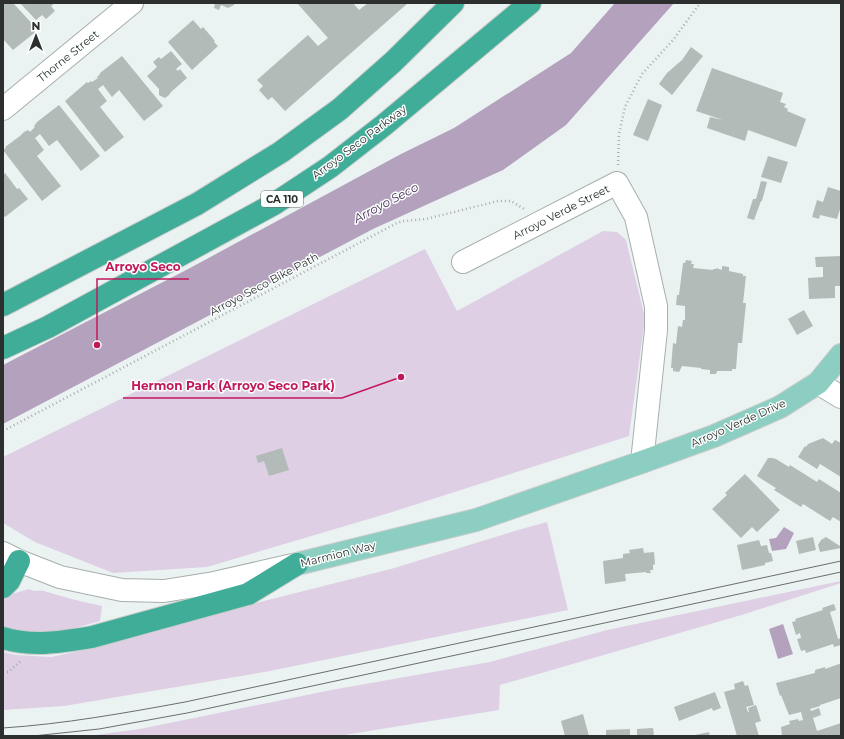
<svg xmlns="http://www.w3.org/2000/svg" width="844" height="739" viewBox="0 0 844 739" font-family="Montserrat,sans-serif">
<style>
.green{fill:#decfe5}
.water{fill:#b4a1be}
.building{fill:#b3bbb9}
.lines{fill:none;stroke-linecap:round;stroke-linejoin:round}
.minor-casing{stroke:#a7afad;stroke-width:24}
.major-casing{stroke:#cccdcd;stroke-width:24}
.highway-casing{stroke:#cccdcd;stroke-width:24}
.path{stroke:#a7aeac;stroke-width:2.5;stroke-dasharray:1 3;stroke-linecap:butt}
.minor{stroke:#fff;stroke-width:22}
.major{stroke:#8ccec1;stroke-width:22}
.highway{stroke:#3fad98;stroke-width:22}
.tram{stroke:#696e6d;stroke-width:1}
.labels{text-anchor:middle;stroke-width:3;stroke-linejoin:round;paint-order:stroke}
.shield{fill:#fbfffe;stroke:#6a6d6c;stroke-width:1}
.shield-label{font-size:10px;font-weight:bold;fill:#2c2f2e}
.street-label{font-size:11px;fill:#2c2f2e;stroke:#fbfffe}
.water-label{font-size:12px;font-style:italic;fill:#472b53;stroke:#fbfffe}
.leader{fill:none;stroke:#c2185b;stroke-width:1.5}
.callout-dot{fill:#c2185b;stroke:#fbfffe;stroke-width:1.5}
.callout-label{font-size:12px;text-anchor:middle;font-weight:bold;fill:#c2185b;stroke:#fbfffe;stroke-width:3;stroke-linejoin:round;paint-order:stroke}
</style>
<rect width="100%" height="100%" fill="#eaf3f1"/>
<g class="green">
<polygon points="603,231 617,232 626,240 645,318 629,436 389,513 207,567 113,573 35,542 3,523 3,457 425,249 457,311"/>
<polygon points="547,522 568,610 270,671 64,706 3,710 3,652 16,655 51,657 93,648 248,605 391,569 518,530"/>
<polygon points="841,581 841,583 745,614 500,685 499,710 338,736 88,736 140,729 331,690 490,662 607,630"/>
<path d="M29,589C37,593 38,589 44,591C63,597 82,602 102,606L100,621L57,633L31,635L3,629V599L9,595Z"/>
</g>
<g class="water">
<polygon points="615,3 674,3 566,125 503,170 373,229 3,424 3,365 190,268 401,154 454,128 571,53"/>
<polygon points="784,527 794,533 786,549 772,551 769,539 776,538"/>
<polygon points="783,624 793,654 778,659 769,629"/>
</g>
<g class="building">
<polygon points="3,3 13,3 38,30 13,50 3,39"/>
<polygon points="20,3 52,3 53,5 51,6 55,11 46,19 42,15 36,20"/>
<polygon points="215,3 234,3 234,5 228,8 221,5 219,10 214,8"/>
<polygon points="297,3 353,3 359,10 368,3 408,3 285,111 272,97 268,100 259,90 263,86 257,80 308,35 318,46 328,38"/>
<polygon points="193,20 201,29 203,27 215,41 214,42 218,46 192,70 168,42"/>
<polygon points="691,47 703,56 672,95 659,84 667,73 682,60"/>
<polygon points="171,51 182,64 176,69 178,71 180,69 187,78 171,92 169,95 165,98 159,95 159,89 147,76 157,67 153,62 159,57 161,59"/>
<polygon points="122,56 163,106 144,121 119,90 112,97 103,85 98,89 107,101 100,107 124,137 105,152 65,101 87,82 88,83 91,81 92,82 98,78 97,77 100,74 100,73"/>
<polygon points="712,68 783,93 780,102 786,104 784,107 788,109 787,111 806,119 796,147 748,130 745,141 707,128 710,117 723,120 696,111"/>
<polygon points="648,99 662,105 648,141 633,135"/>
<polygon points="59,105 100,156 81,171 57,140 49,146 40,134 35,138 44,150 37,156 61,186 42,201 3,150 6,148 5,147 20,136 24,132 28,130 30,132 35,127 34,126 37,122"/>
<polygon points="768,156 788,162 781,183 761,177"/>
<polygon points="5,173 17,189 19,188 28,199 5,217 3,215 3,175"/>
<polygon points="761,181 767,182 762,201 761,201 754,220 747,218 753,199 756,199"/>
<polygon points="828,187 841,191 841,206 837,219 820,215 819,219 812,217 817,200 823,202"/>
<polygon points="841,256 841,286 835,286 835,298 809,299 808,278 823,277 823,267 816,267 815,257"/>
<polygon points="686,260 692,261 691,264 694,264 693,268 713,270 713,269 716,269 716,268 722,270 722,266 729,267 729,271 743,274 743,276 746,276 743,303 746,303 742,343 738,343 736,369 732,369 732,371 717,371 716,374 710,374 710,370 701,369 701,368 682,366 679,372 673,371 673,368 671,368 673,343 676,344 678,326 682,327 683,320 685,320 685,306 676,305 677,295 679,295 683,263 685,263"/>
<polygon points="804,310 813,326 797,335 788,319"/>
<polygon points="823,438 832,444 835,440 841,443 841,477 820,464 817,469 798,457 805,446 806,447 808,444"/>
<polygon points="282,448 289,470 269,476 264,461 258,463 256,456"/>
<polygon points="768,458 772,458 776,459 789,467 790,465 817,482 819,479 841,493 841,522 833,517 830,521 803,504 801,507 774,490 776,488 757,476"/>
<polygon points="745,474 780,510 757,532 752,527 741,538 712,509 727,495 725,493"/>
<polygon points="813,537 816,550 799,554 796,541"/>
<polygon points="826,537 840,546 841,548 820,552 818,545 821,540"/>
<polygon points="759,540 761,546 767,545 769,553 771,553 773,561 765,563 765,565 742,570 737,545"/>
<polygon points="643,548 644,553 654,552 655,564 653,565 653,570 650,570 651,573 646,573 646,572 625,574 626,581 605,584 603,561 623,558 623,554 630,553 629,550"/>
<polygon points="834,604 836,610 830,612 838,639 841,638 841,645 834,647 833,644 806,653 805,650 801,651 797,639 801,638 800,633 796,635 792,622 796,621 795,619 823,610 822,608"/>
<polygon points="839,664 841,664 841,698 820,705 820,706 810,709 811,711 819,708 821,715 813,718 817,731 841,723 841,736 782,736 781,727 790,724 789,721 798,719 799,721 803,720 801,712 789,715 781,695 780,696 776,683 815,673 815,670 825,667 825,669"/>
<polygon points="743,681 745,686 748,685 754,705 746,707 748,712 749,712 748,708 756,705 761,721 755,723 759,736 737,736 724,692 735,689 734,684"/>
<polygon points="715,692 721,708 713,711 712,708 679,721 674,707"/>
<polygon points="583,714 589,736 565,736 561,721"/>
<polygon points="653,728 654,736 637,736 637,729"/>
<polygon points="630,729 630,736 606,736 606,730"/>
<polygon points="709,732 710,736 695,736 695,735"/>
</g>
<g class="lines">
<defs>
<g id="minor">
<polyline points="3,109 132,3"/>
<polyline points="463,262 617,183 636,217 656,306 656,330 642,462"/>
<polyline points="818,383 841,397"/>
<polyline points="3,553 19,561 60,577 122,590 164,591 214,583 293,565"/>
</g>
<polyline id="major" points="297,564 476,520 642,462 714,436 780,407 818,383 841,355"/>
<g id="highway">
<polyline points="3,305 197,204 281,152 340,109 393,62 453,3"/>
<polyline points="3,348 48,327 274,204 330,167 384,125 530,3"/>
<polyline points="3,587 9,581 19,561"/>
<path d="M3,638C32,647 62,642 92,637L248,594L297,564"/>
</g>
</defs>
<use href="#minor" class="minor-casing"/>
<use href="#major" class="major-casing"/>
<use href="#highway" class="highway-casing"/>
<g class="path">
<polyline points="618,165 619,134 625,107 642,74 674,39 700,3"/>
<polyline points="3,431 397,223 404,221 426,219 498,201 511,201 524,209"/>
<polyline points="3,672 8,672 21,661"/>
</g>
<use href="#minor" class="minor"/>
<use href="#major" class="major"/>
<use href="#highway" class="highway"/>
<g class="tram">
<path d="M3,728C64,724 125,713 185,702L841,561"/>
<polyline points="33,736 99,729 187,713 841,572"/>
</g>
</g>
<g class="labels">
<rect class="shield" x="261" y="191" width="42" height="16" rx="3"/>
<g class="shield-label">
<text x="282" y="203">CA 110</text>
</g>
<g class="street-label">
<text transform="translate(68 56) rotate(-39)" y="4">Thorne Street</text>
<text transform="translate(359 142) rotate(-37)" y="4">Arroyo Seco Parkway</text>
<text transform="translate(561 212) rotate(-27)" y="4">Arroyo Verde Street</text>
<text transform="translate(264 284) rotate(-28)" y="4">Arroyo Seco Bike Path</text>
<text transform="translate(738 423) rotate(-24)" y="4">Arroyo Verde Drive</text>
<text transform="translate(338 554) rotate(-14)" y="4">Marmion Way</text>
</g>
<g class="water-label">
<text transform="translate(386 203) rotate(-28)" y="4">Arroyo Seco</text>
</g>
</g>
<path class="leader" d="M97 345L97 279H189M401 377L342 398H123"/>
<g class="callout-dot">
<circle cx="97" cy="345" r="4"/>
<circle cx="401" cy="377" r="4"/>
</g>
<g class="callout-label">
<text x="143" y="271">Arroyo Seco</text>
<text x="233" y="390">Hermon Park (Arroyo Seco Park)</text>
</g>
<rect width="844" height="739" fill="none" stroke="#2c2f2e" stroke-width="8"/>
<g transform="translate(36 36)" stroke="#fbfffe" stroke-width="3" paint-order="stroke">
<path d="M0-3L7 15L0 10L-7 15Z" fill="#2c2f2e"/>
<text y="-6" font-size="11" font-weight="bold" text-anchor="middle" fill="#2c2f2e">N</text>
</g>
</svg>
